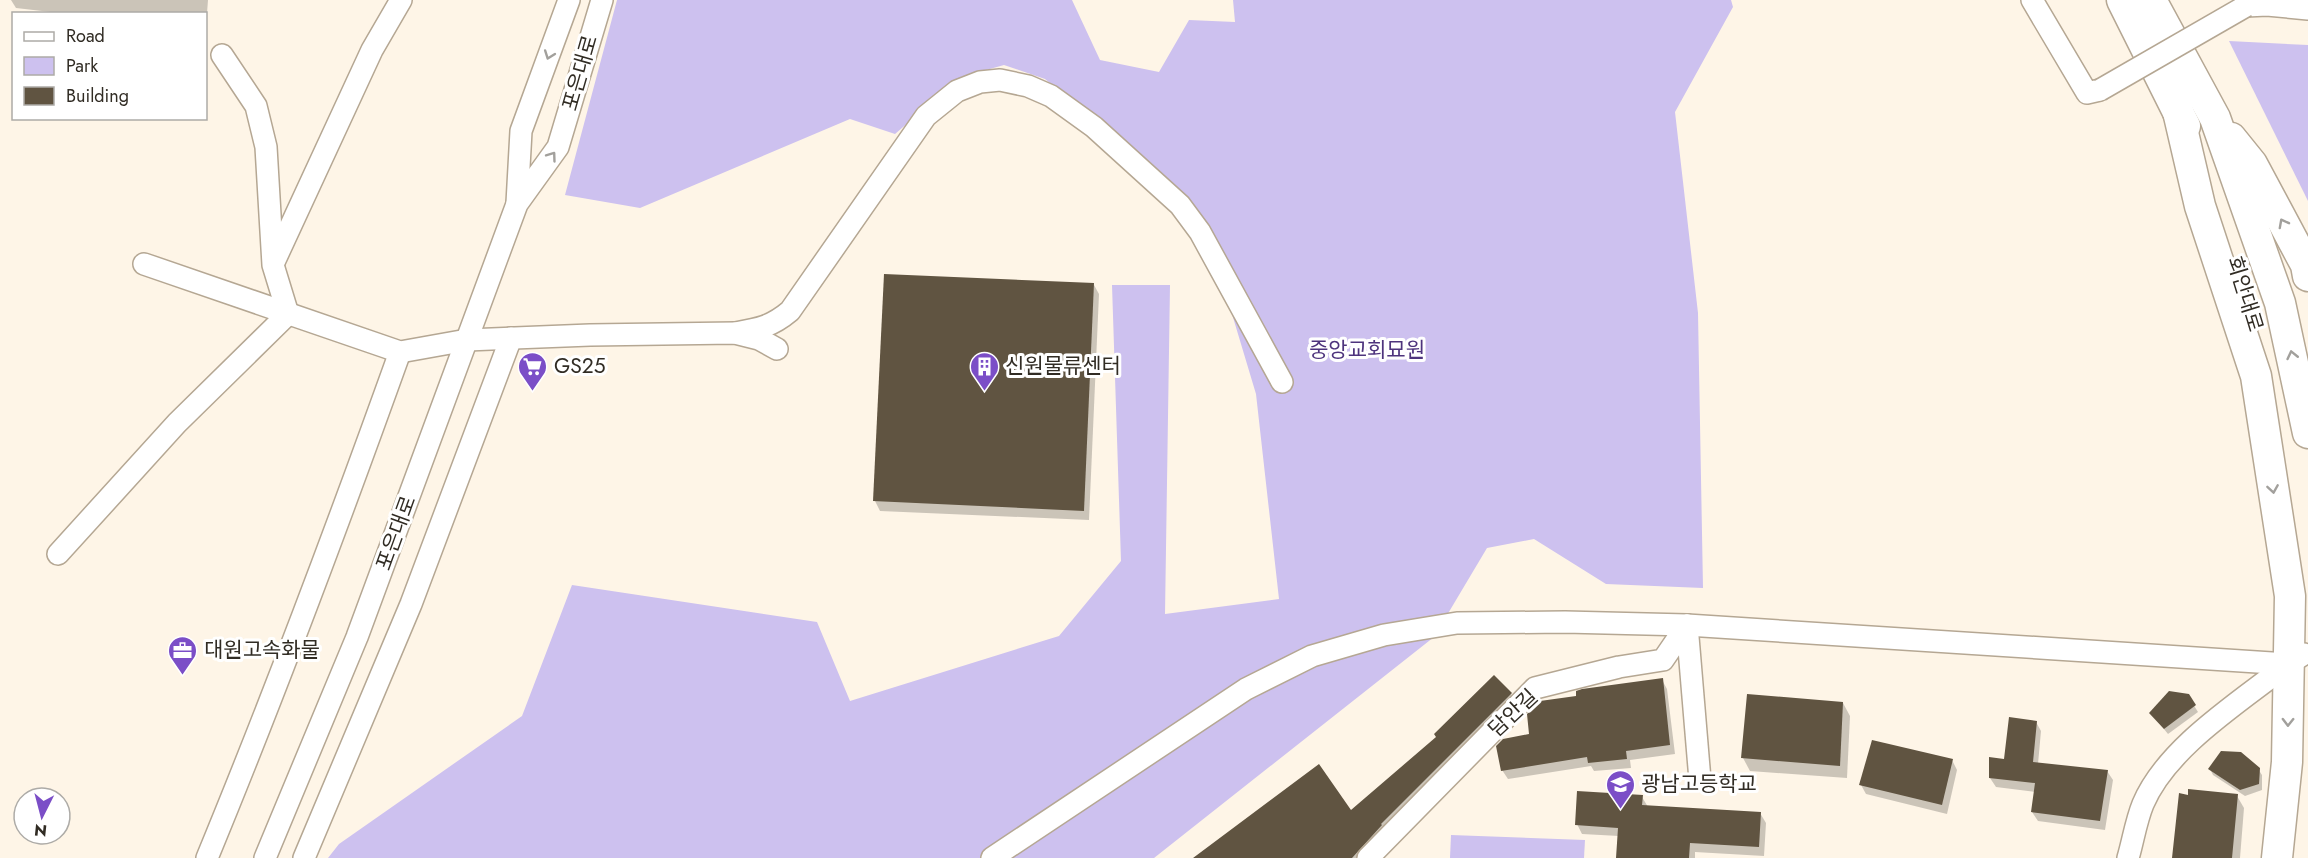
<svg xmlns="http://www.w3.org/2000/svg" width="2308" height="858" viewBox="0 0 2308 858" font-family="Jost,'Noto Sans KR',sans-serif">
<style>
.green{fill:#cdc1ef}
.shadow{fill:#0003}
.building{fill:#605441}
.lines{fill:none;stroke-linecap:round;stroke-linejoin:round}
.minor-casing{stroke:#b5a793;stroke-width:24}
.highway-casing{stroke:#b5a793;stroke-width:33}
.minor{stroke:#fff;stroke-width:21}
.highway{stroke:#fff;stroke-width:30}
.minor-bridge-casing{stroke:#b5a793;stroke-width:24;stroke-linecap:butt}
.minor-bridge{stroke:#fff;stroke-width:21}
.oneway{stroke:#a2a09c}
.labels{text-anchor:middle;stroke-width:6;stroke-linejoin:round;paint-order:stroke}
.street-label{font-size:21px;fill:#312c24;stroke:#fff}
.park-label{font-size:21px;fill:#4e347d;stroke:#fff}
.poi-label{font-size:21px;fill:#312c24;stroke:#fff;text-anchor:start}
</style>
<rect width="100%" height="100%" fill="#fef5e7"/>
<g class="green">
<polygon points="617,0 1072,0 1100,60 1159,72 1189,20 1235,22 1233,0 1731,0 1733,7 1675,112 1698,313 1703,588 1606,584 1534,539 1487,548 1434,637 1154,858 328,858 339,844 522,716 572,585 817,622 850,701 1059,636 1121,561 1112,285 1170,285 1165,614 1279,599 1256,394 1232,314 1185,227 1169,180 1045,79 1004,65 961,77 895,134 850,119 640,208 565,195"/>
<polygon points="2229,41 2308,45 2308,201"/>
<polygon points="1451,835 1585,840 1584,858 1450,858"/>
</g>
<g class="shadow">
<polygon points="11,0 208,0 206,27 206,14 68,14 16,8"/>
<polygon points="1094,285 1099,294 1089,520 880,511 875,501"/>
<polygon points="1662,680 1667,689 1675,754 1630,760 1631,768 1594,771 1591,766 1508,779 1502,770 1531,735 1578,697"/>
<polygon points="1511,694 1517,705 1368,858 1198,858 1351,813"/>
<polygon points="2188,696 2198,712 2168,734 2151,713"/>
<polygon points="1843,703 1850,716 1847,778 1750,771 1743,758"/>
<polygon points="2036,722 2041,731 2038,764 2107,771 2113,780 2105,830 2038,821 2032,812 2035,792 1996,787 1990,778"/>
<polygon points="1952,760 1957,770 1947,814 1866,794 1861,785"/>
<polygon points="2210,769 2258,769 2262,775 2262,790 2245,796 2213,775"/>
<polygon points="2237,796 2244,808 2240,858 2174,858"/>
<polygon points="1642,797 1648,807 1760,813 1766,823 1764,856 1695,852 1695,858 1618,858 1619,836 1582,834 1577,824"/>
</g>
<g class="building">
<polygon points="884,274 1094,283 1084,511 873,501"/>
<polygon points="1494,675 1512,693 1381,824 1382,825 1352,858 1193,858 1319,764 1351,810 1436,737 1434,734"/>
<polygon points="1663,678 1670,745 1626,751 1627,759 1588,763 1587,757 1501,771 1496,746 1503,739 1529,734 1527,714 1540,701 1576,696 1576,691 1582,689"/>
<polygon points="2169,691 2189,694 2196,705 2164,729 2149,713"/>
<polygon points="1747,694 1843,702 1840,766 1741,758"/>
<polygon points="2009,717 2037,721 2033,762 2108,770 2100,821 2031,812 2035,783 1989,778 1989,757 2004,759"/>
<polygon points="1872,740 1953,759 1942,805 1859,785"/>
<polygon points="2221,751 2241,752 2260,768 2259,784 2240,790 2208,769"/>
<polygon points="2188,789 2238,794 2232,858 2172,858 2179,793 2188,795"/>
<polygon points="1577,791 1643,795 1642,805 1761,812 1759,847 1690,843 1689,858 1616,858 1618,828 1575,825"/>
</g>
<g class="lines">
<defs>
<g id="minor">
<polyline points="2032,0 2087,93 2100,90"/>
<polyline points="2246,6 2267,5 2308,9"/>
<polyline points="517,203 521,131 569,0"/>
<polyline points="274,262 372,50 401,0"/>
<polyline points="144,264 400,352 467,340 590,335 735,333 759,339 777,349"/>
<path d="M735,333C758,329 771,327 790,311L926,116L957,91L980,82L1000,80L1028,86L1051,96L1094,127L1180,205L1200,232L1282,382"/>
<polyline points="58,554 177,423 288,314 273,265 266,147 256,106 222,55"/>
<polyline points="1687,625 1700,780"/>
<path d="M207,858C276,691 339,522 400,352"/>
<polyline points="265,858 357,637 517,204 558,147 602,0"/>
<polyline points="304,858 411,604 511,338"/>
<polyline points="992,858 1246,689 1312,656 1384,635 1457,623 1565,622 1687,625 2288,664"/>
<polyline points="1368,858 1535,688 1619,667 1663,660 1687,625"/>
<path d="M2128,858C2133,841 2136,821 2143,804C2167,747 2240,702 2288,664L2304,654"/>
</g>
<g id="highway">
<polyline points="2122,0 2185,126"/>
<polyline points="2151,0 2215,118 2280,303 2308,433"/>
<polyline points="2177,107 2200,206 2256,376 2290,596 2287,762 2277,858"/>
<polyline points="2231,138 2252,164 2306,265 2308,276"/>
</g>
</defs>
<use href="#minor" class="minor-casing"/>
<use href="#highway" class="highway-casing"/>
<use href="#minor" class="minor"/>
<use href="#highway" class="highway"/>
<defs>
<polyline id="minor-bridge" points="2100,90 2246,6"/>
</defs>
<use href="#minor-bridge" class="minor-bridge-casing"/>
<use href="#minor-bridge" class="minor-bridge"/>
</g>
<defs><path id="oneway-chevron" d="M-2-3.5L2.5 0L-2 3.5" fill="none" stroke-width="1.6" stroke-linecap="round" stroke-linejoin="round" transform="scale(1.5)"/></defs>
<g class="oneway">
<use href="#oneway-chevron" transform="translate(549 55) rotate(110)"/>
<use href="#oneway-chevron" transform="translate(552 156) rotate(-54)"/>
<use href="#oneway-chevron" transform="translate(2283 223) rotate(-118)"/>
<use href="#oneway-chevron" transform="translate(2292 355) rotate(-103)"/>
<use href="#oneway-chevron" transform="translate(2273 489) rotate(81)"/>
<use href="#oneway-chevron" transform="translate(2288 722) rotate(91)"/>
</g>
<defs>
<symbol id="supermarket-pin" viewBox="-11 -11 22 30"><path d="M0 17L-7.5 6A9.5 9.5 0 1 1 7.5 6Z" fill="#7b4ec7" stroke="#fff"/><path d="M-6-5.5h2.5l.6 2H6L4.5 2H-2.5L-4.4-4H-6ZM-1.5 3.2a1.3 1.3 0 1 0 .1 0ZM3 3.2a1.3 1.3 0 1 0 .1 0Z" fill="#fff"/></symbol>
<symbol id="building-pin" viewBox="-11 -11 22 30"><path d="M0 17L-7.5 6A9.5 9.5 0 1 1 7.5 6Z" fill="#7b4ec7" stroke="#fff"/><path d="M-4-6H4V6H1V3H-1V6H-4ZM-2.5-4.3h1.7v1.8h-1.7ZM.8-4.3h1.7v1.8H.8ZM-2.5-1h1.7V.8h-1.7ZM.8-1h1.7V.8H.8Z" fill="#fff"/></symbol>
<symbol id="office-pin" viewBox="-11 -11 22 30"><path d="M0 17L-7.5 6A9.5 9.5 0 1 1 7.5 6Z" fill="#7b4ec7" stroke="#fff"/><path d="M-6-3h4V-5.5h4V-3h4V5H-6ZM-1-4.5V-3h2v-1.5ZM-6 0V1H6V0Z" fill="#fff"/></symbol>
<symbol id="school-pin" viewBox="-11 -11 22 30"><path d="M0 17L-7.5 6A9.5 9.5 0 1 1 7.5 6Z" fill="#7b4ec7" stroke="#fff"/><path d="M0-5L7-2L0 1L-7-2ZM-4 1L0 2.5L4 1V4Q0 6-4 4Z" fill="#fff"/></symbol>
</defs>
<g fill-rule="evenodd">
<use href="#supermarket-pin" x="516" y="350" width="33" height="45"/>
<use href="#building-pin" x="968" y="350" width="33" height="45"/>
<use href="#office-pin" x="166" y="634" width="33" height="45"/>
<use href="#school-pin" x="1604" y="768" width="33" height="45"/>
</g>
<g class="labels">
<g class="street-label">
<text transform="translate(580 73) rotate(-74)" y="7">포은대로</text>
<text transform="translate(2245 294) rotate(73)" y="7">회안대로</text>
<text transform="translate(396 533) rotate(-70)" y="7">포은대로</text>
<text transform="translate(1513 713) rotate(-43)" y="7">담안길</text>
</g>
<g class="park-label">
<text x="1367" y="357">중앙교회묘원</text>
</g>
<g class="poi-label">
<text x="554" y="373">GS25</text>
<text x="1005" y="373">신원물류센터</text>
<text x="204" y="657">대원고속화물</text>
<text x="1641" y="791">광남고등학교</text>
</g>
</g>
<rect x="12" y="12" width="195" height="108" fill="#ffffff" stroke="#adaba7" stroke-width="1.5"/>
<rect x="24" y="32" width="30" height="9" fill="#ffffff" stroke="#adaba7" stroke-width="1.5"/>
<text x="66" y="42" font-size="18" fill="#312c24">Road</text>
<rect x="24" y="57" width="30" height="18" fill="#cdc1ef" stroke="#adaba7" stroke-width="1.5"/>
<text x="66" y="72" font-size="18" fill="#312c24">Park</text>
<rect x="24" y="87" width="30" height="18" fill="#605441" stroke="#adaba7" stroke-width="1.5"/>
<text x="66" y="102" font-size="18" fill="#312c24">Building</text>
<g transform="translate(42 816) rotate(186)"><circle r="28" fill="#ffffff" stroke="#adaba7" stroke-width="1.5"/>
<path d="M0-4.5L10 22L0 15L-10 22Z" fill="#7b4ec7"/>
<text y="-9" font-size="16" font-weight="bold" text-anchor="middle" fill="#312c24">N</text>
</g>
</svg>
